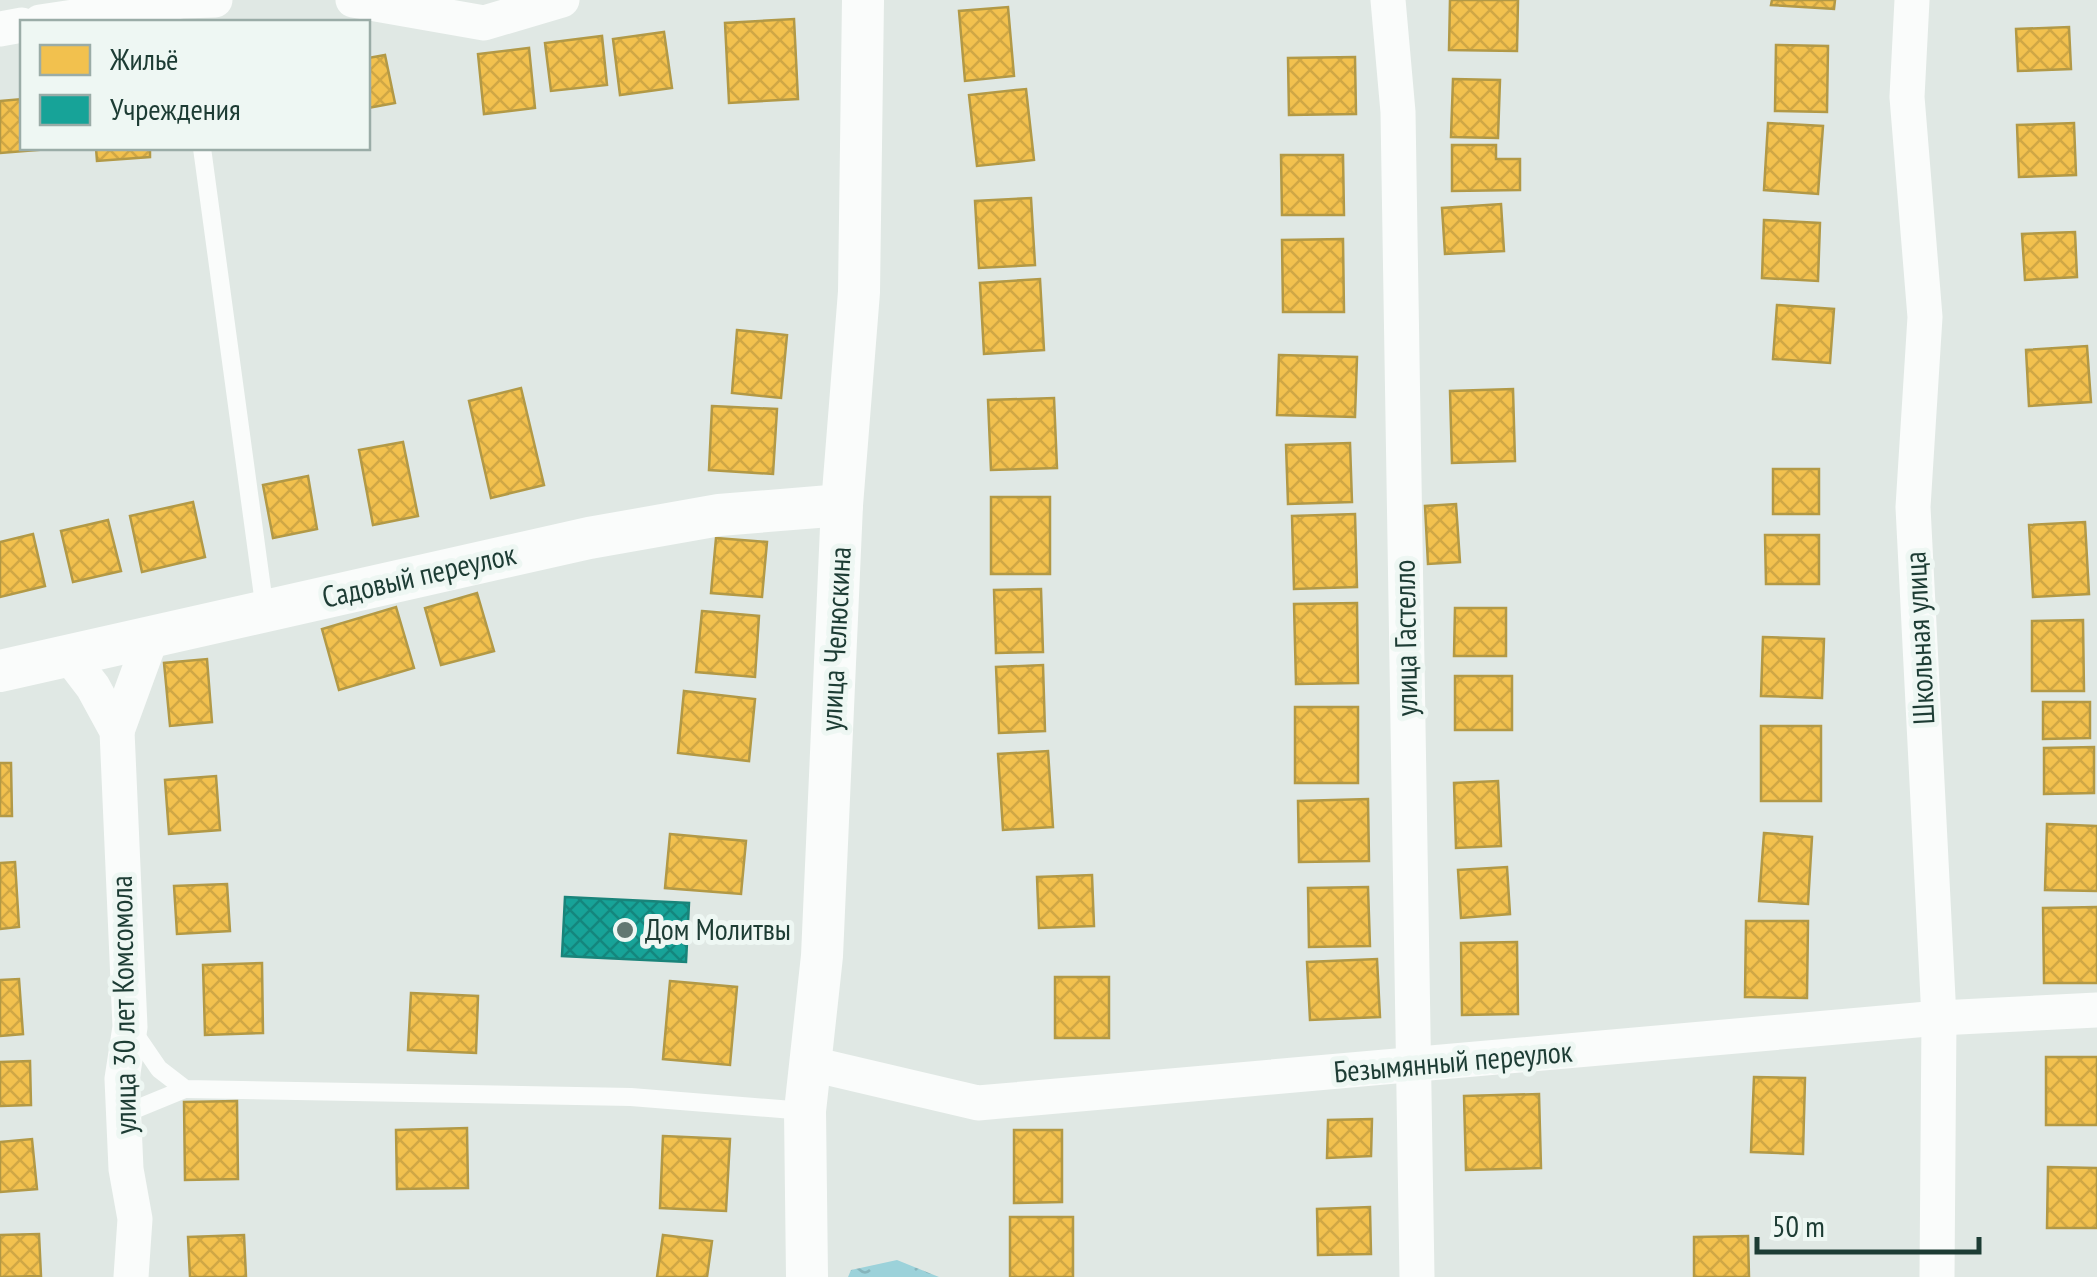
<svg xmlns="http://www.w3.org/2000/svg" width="2097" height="1277" viewBox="0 0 2097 1277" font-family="'PT Sans Narrow',sans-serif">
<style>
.water{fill:url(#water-ripples)}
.homes{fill:url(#homes-cross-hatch);stroke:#b29946;stroke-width:2.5}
.public{fill:url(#public-cross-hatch);stroke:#19847a;stroke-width:2.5}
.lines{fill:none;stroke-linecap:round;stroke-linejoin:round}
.service{stroke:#fafcfb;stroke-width:18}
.minor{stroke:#fafcfb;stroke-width:35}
.tertiary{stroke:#fafcfb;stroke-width:42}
.poi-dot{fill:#617872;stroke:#eef7f3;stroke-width:4}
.labels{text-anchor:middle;stroke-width:10;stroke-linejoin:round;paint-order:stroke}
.street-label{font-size:30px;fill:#1d3c34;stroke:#eef7f3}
.poi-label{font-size:30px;fill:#1d3c34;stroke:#eef7f3;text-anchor:start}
</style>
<defs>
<pattern id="water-ripples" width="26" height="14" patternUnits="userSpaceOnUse" patternTransform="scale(2.5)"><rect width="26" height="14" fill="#9cd2da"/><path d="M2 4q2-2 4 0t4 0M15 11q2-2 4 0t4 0" fill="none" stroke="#86b5bc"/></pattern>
<pattern id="homes-cross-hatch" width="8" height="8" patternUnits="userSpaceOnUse" patternTransform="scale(2.5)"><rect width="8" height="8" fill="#f2c14e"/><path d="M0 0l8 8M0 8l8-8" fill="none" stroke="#cfa745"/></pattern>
<pattern id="public-cross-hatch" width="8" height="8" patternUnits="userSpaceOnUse" patternTransform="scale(2.5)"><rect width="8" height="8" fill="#17a398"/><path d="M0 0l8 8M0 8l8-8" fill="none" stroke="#14867d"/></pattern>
</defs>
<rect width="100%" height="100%" fill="#e0e8e4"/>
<polygon class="water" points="897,1260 939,1277 848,1277 851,1270"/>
<g class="homes">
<polygon points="1450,0 1518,0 1517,51 1449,50"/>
<polygon points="1772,0 1835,0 1834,9 1771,5"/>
<polygon points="1008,7 1014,76 965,81 959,11"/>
<polygon points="794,19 798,99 729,103 725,23"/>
<polygon points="2069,27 2071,69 2018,71 2016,29"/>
<polygon points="664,32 672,88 620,95 613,39"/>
<polygon points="602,36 607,85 551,91 545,43"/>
<polygon points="1776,45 1828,46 1827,112 1775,111"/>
<polygon points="529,48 535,108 484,114 478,54"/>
<polygon points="385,55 395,103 368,108 368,58"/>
<polygon points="1355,57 1356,114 1289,115 1288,58"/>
<polygon points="1453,79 1500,80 1498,138 1451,137"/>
<polygon points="1026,89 1034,160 977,166 969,95"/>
<polygon points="22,99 22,148 62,148 0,153 0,101"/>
<polygon points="1768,123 1823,126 1818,194 1764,190"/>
<polygon points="2074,123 2076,175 2019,177 2017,125"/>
<polygon points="1452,145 1496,145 1496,159 1520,159 1520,190 1452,191"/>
<polygon points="96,148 150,148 150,157 97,161"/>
<polygon points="1281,155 1343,155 1344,215 1282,215"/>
<polygon points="1031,198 1035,265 979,268 975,201"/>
<polygon points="1501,204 1504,251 1445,254 1442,208"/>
<polygon points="1764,220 1820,223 1818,281 1762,278"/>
<polygon points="2075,232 2077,277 2025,280 2022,234"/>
<polygon points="1343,239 1344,312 1283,312 1282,240"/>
<polygon points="1040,279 1044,350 984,354 980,283"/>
<polygon points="1777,305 1834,309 1830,363 1773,359"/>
<polygon points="737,330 787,335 781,398 732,393"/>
<polygon points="2087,346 2091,402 2029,406 2026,350"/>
<polygon points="1279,355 1357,357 1355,417 1277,415"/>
<polygon points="521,388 544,485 491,498 469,401"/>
<polygon points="1513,389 1515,461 1452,463 1450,391"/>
<polygon points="1054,398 1057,468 991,470 988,400"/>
<polygon points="712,406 777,409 773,474 709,470"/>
<polygon points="403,442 418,516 373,525 359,450"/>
<polygon points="1350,443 1352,502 1288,504 1286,445"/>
<rect x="1773" y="469" width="46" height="45"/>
<polygon points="308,476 317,529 273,538 263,485"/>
<rect x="991" y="497" width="59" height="77"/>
<polygon points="193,502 205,557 142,572 130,516"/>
<polygon points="1456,504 1460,562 1428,564 1425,506"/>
<polygon points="1355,514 1357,587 1294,589 1292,516"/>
<polygon points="108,520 121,571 73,582 61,531"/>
<polygon points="2085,522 2089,594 2033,597 2029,525"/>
<polygon points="33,534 45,586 0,597 0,542"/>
<polygon points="1765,535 1819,535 1819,584 1766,584"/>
<polygon points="716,538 767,542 762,597 711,593"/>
<polygon points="1041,589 1043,652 996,653 994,590"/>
<polygon points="477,593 494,651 441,665 425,608"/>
<polygon points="1357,603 1358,683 1296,684 1294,604"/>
<polygon points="396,607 414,668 339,690 322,629"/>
<polygon points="1455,608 1506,608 1506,656 1454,656"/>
<polygon points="702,611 759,616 755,677 696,672"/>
<polygon points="2083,620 2084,691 2032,691 2032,621"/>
<polygon points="1763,637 1824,639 1822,698 1761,696"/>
<polygon points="207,659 212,722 170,726 164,663"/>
<polygon points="1043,665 1045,731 999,733 996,667"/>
<rect x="1455" y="676" width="57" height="54"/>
<polygon points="684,691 755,699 749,761 678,753"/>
<polygon points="2043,702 2090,702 2090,738 2043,739"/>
<rect x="1295" y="707" width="63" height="76"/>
<rect x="1761" y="726" width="60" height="75"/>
<polygon points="2094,747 2094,793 2044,794 2044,748"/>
<polygon points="1048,751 1053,827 1003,830 998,754"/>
<polygon points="0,763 11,763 12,816 0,816"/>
<polygon points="216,776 220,830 169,834 165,780"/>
<polygon points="1498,781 1501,846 1456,848 1454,783"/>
<polygon points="1368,799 1369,861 1299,862 1298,801"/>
<polygon points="2047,824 2097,826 2097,891 2045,890"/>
<polygon points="1764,833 1812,837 1808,904 1759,901"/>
<polygon points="670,834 746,841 741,894 665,888"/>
<polygon points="15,862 19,927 0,929 0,863"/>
<polygon points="1507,867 1510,914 1461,918 1458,870"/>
<polygon points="1092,875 1094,926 1039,928 1037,877"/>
<polygon points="227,884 230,931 177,934 174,886"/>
<polygon points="1368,887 1370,946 1309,947 1308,888"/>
<polygon points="2097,907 2097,983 2044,983 2043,908"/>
<polygon points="1746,921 1808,921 1807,998 1745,997"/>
<polygon points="1517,942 1518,1014 1462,1015 1461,943"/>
<polygon points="1377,959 1380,1017 1310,1020 1307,962"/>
<polygon points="262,963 263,1033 205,1035 203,965"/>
<rect x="1055" y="977" width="54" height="61"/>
<polygon points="19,979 23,1034 0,1036 0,980"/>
<polygon points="670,981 737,987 730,1065 663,1059"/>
<polygon points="411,993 478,996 476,1053 408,1050"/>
<rect x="2046" y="1057" width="51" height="68"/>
<polygon points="30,1061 31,1105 0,1106 0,1062"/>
<polygon points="1754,1077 1805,1078 1803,1154 1751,1152"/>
<polygon points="1539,1094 1541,1168 1466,1170 1464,1096"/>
<polygon points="237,1101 238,1179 185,1180 184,1102"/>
<polygon points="1372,1119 1371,1156 1327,1158 1328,1120"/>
<polygon points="467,1128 468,1188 397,1189 396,1130"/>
<polygon points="1014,1130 1062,1130 1062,1202 1014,1203"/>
<polygon points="663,1136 730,1139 726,1211 660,1208"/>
<polygon points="32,1139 37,1189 0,1192 0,1142"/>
<polygon points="2048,1167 2097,1168 2097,1228 2047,1228"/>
<polygon points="1370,1207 1371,1254 1318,1255 1317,1209"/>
<rect x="1010" y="1217" width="63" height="60"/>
<polygon points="39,1234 41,1276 0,1277 0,1235"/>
<polygon points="244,1235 246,1277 190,1277 188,1237"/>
<polygon points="663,1235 712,1241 707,1277 657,1277"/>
<polygon points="1748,1236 1749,1277 1694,1277 1694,1237"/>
</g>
<polygon class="public" points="565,897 689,903 686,962 562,956"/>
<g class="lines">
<g class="service">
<polyline points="202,148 265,611"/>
<polyline points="133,1031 159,1069 185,1089 631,1097 805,1111"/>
<polyline points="124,1114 185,1089"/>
</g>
<g class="minor">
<polyline points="353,0 484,23 562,0"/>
<polyline points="1388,0 1398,112 1417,1277"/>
<polyline points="1912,0 1907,97 1925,317 1913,507 1939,1018 1937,1277"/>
<polyline points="40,22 183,1 215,0"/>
<polyline points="0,29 22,25"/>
<polyline points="70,657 93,687 117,731 130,1027 122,1079 126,1169 135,1219 131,1277"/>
<polyline points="117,731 151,638"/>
<polyline points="812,1064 978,1103 1939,1018 2097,1010"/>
</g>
<g class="tertiary">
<polyline points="0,671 589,538 719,515 842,505"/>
<polyline points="807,1277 805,1111 822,956 842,505 859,292 863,0"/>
</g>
</g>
<circle class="poi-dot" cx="625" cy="930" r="10"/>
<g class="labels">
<g class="street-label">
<text transform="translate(419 576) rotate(-13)" y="10">Садовый переулок</text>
<text transform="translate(1406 638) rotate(-91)" y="10">улица Гастелло</text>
<text transform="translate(1920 638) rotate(-93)" y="10">Школьная улица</text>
<text transform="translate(836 639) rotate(-87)" y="10">улица Челюскина</text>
<text transform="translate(124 1005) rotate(-91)" y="10">улица 30 лет Комсомола</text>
<text transform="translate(1453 1062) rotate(-5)" y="10">Безымянный переулок</text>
</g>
<g class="poi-label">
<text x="645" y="940">Дом Молитвы</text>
</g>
</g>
<rect x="20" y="20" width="350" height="130" fill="#eef7f3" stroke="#9aaca7" stroke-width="2.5"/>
<rect x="40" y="45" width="50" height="30" fill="#f2c14e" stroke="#9aaca7" stroke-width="2.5"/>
<text x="110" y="70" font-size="30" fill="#1d3c34">Жильё</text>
<rect x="40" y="95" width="50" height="30" fill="#17a398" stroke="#9aaca7" stroke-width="2.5"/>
<text x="110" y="120" font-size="30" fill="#1d3c34">Учреждения</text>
<path d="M1757 1237v15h222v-15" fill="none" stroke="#1d3c34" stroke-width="5"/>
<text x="1772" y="1237" font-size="30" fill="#1d3c34" stroke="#eef7f3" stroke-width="8" paint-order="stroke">50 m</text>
</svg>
